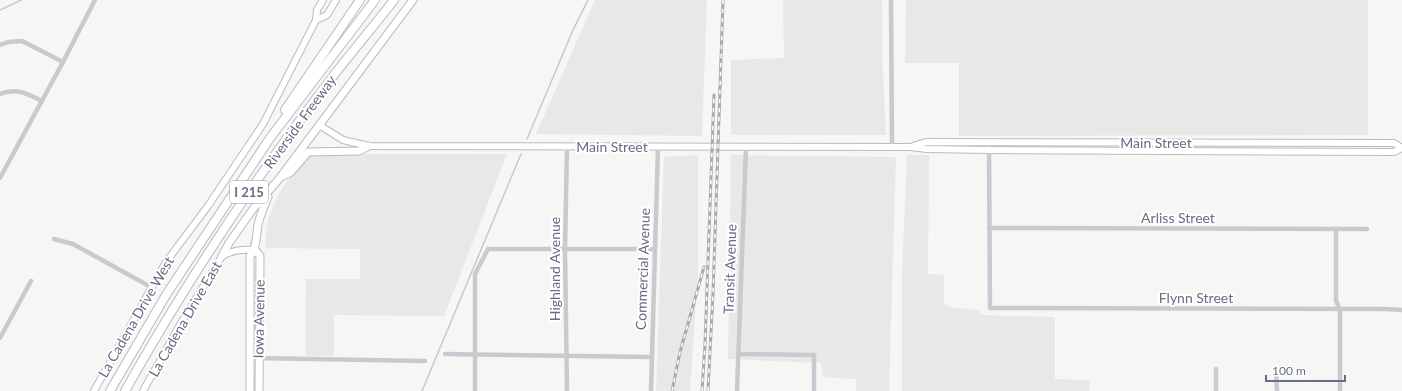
<svg xmlns="http://www.w3.org/2000/svg" width="1402" height="391" viewBox="0 0 1402 391" font-family="Lato,sans-serif">
<style>
.built{fill:#e7e8e7}
.lines{fill:none;stroke-linecap:round;stroke-linejoin:round}
.stream{stroke:#c5c9d2;stroke-width:1.5}
.secondary-casing{stroke:#b9bbc1;stroke-width:8}
.primary-casing{stroke:#b9bbc0;stroke-width:9}
.highway-casing{stroke:#b9babe;stroke-width:10}
.street{stroke:#c9cacf;stroke-width:4.5}
.secondary{stroke:#fff;stroke-width:6}
.primary{stroke:#fff;stroke-width:7}
.highway{stroke:#fff;stroke-width:8}
.rail-casing{stroke:#a7a9b1;stroke-width:3}
.rail{stroke:#fff;stroke-width:1.5;stroke-dasharray:4.5;stroke-linecap:butt}
.labels{text-anchor:middle;stroke-width:4;stroke-linejoin:round;paint-order:stroke}
.shield{fill:#fff;stroke:#9499a9;stroke-width:1}
.shield-label{font-size:13px;font-weight:bold;fill:#666d84}
.street-label{font-size:14px;fill:#666d84;stroke:#fff}
</style>
<rect width="100%" height="100%" fill="#f6f7f4"/>
<g class="built">
<polygon points="595,0 707,0 702,136 536,134"/>
<polygon points="783,0 882,0 883,72 886,135 731,135 731,60 784,58"/>
<polygon points="906,0 1368,0 1368,135 959,136 959,63 905,63"/>
<polygon points="308,154 507,154 444,316 334,315 334,356 305,356 306,279 360,279 360,249 265,248 266,233 269,217 274,204 281,190 306,156"/>
<polygon points="698,155 698,272 690,391 656,391 664,157"/>
<polygon points="731,155 896,157 889,391 856,391 856,379 823,377 821,363 728,359"/>
<polygon points="907,155 929,155 928,274 944,275 944,302 948,307 978,310 982,315 1055,317 1055,379 1089,380 1090,391 902,391 902,275"/>
</g>
<g class="lines">
<g class="stream">
<polyline points="0,10 21,0"/>
<polyline points="527,139 573,30 588,0"/>
<polyline points="422,391 521,154"/>
</g>
<defs>
<g id="secondary">
<polyline points="316,20 327,15 336,0"/>
<polyline points="319,125 343,140 369,146 910,147 927,149 989,150 1394,152 1402,148"/>
<polyline points="913,146 926,142 1394,143 1402,148"/>
<polyline points="94,391 166,262 208,206 263,124 316,20 317,10 323,0"/>
<path d="M143,391L181,323L222,256C233,250 242,249 255,250"/>
</g>
<g id="primary">
<polyline points="283,176 291,172 308,152 359,151 369,146"/>
<polyline points="255,250 260,256 259,391"/>
<polyline points="222,256 229,243 253,209 279,179 413,0"/>
<path d="M250,391V256C257,247 256,236 258,225C260,215 264,206 268,197"/>
</g>
<g id="highway">
<polyline points="285,110 360,0"/>
<polyline points="110,391 166,295 270,138 375,0"/>
<path d="M125,391C183,288 249,187 321,92C344,61 370,31 394,0"/>
</g>
</defs>
<use href="#secondary" class="secondary-casing"/>
<use href="#primary" class="primary-casing"/>
<use href="#highway" class="highway-casing"/>
<g class="street">
<polyline points="891,0 892,147"/>
<polyline points="0,45 8,42 22,41 63,62"/>
<path d="M0,94C16,87 28,94 42,101"/>
<polyline points="989,142 990,308 1386,309 1402,310"/>
<polyline points="0,178 63,62 95,0"/>
<polyline points="989,228 1367,229"/>
<polyline points="1336,229 1336,301 1340,309 1340,391"/>
<polyline points="54,239 73,244 151,287"/>
<polyline points="0,338 31,281"/>
<polyline points="445,354 651,357"/>
<polyline points="738,354 814,355 814,391"/>
<polyline points="250,358 425,361"/>
<polyline points="1216,369 1216,391"/>
<polyline points="1276,371 1277,391"/>
<polyline points="475,391 475,274 488,249 654,249"/>
<polyline points="567,391 565,249 567,147"/>
<polyline points="651,391 658,147"/>
<polyline points="737,391 746,147"/>
</g>
<use href="#secondary" class="secondary"/>
<use href="#primary" class="primary"/>
<use href="#highway" class="highway"/>
<defs>
<g id="rail">
<polyline points="672,391 680,352 704,267"/>
<polyline points="702,391 705,344 714,95"/>
<polyline points="708,391 713,294 723,0"/>
</g>
</defs>
<use href="#rail" class="rail-casing"/>
<use href="#rail" class="rail"/>
</g>
<g class="labels">
<rect class="shield" x="230" y="181" width="38" height="22" rx="3"/>
<g class="shield-label">
<text x="249" y="197">I 215</text>
</g>
<g class="street-label">
<text transform="translate(300 122) rotate(-54)" y="5">Riverside Freeway</text>
<text x="1156" y="148">Main Street</text>
<text x="612" y="152">Main Street</text>
<text x="1178" y="223">Arliss Street</text>
<text transform="translate(555 269) rotate(-90)" y="5">Highland Avenue</text>
<text transform="translate(643 269) rotate(-88)" y="5">Commercial Avenue</text>
<text transform="translate(730 269) rotate(-88)" y="5">Transit Avenue</text>
<text x="1196" y="303">Flynn Street</text>
<text transform="translate(136 317) rotate(-60)" y="5">La Cadena Drive West</text>
<text transform="translate(185 319) rotate(-60)" y="5">La Cadena Drive East</text>
<text transform="translate(259 319) rotate(-89)" y="5">Iowa Avenue</text>
</g>
</g>
<path d="M1266 375v6h79v-6" fill="none" stroke="#666d84" stroke-width="2"/>
<text x="1272" y="375" font-size="12" fill="#666d84" stroke="#ffffff" stroke-width="3" paint-order="stroke">100 m</text>
</svg>
